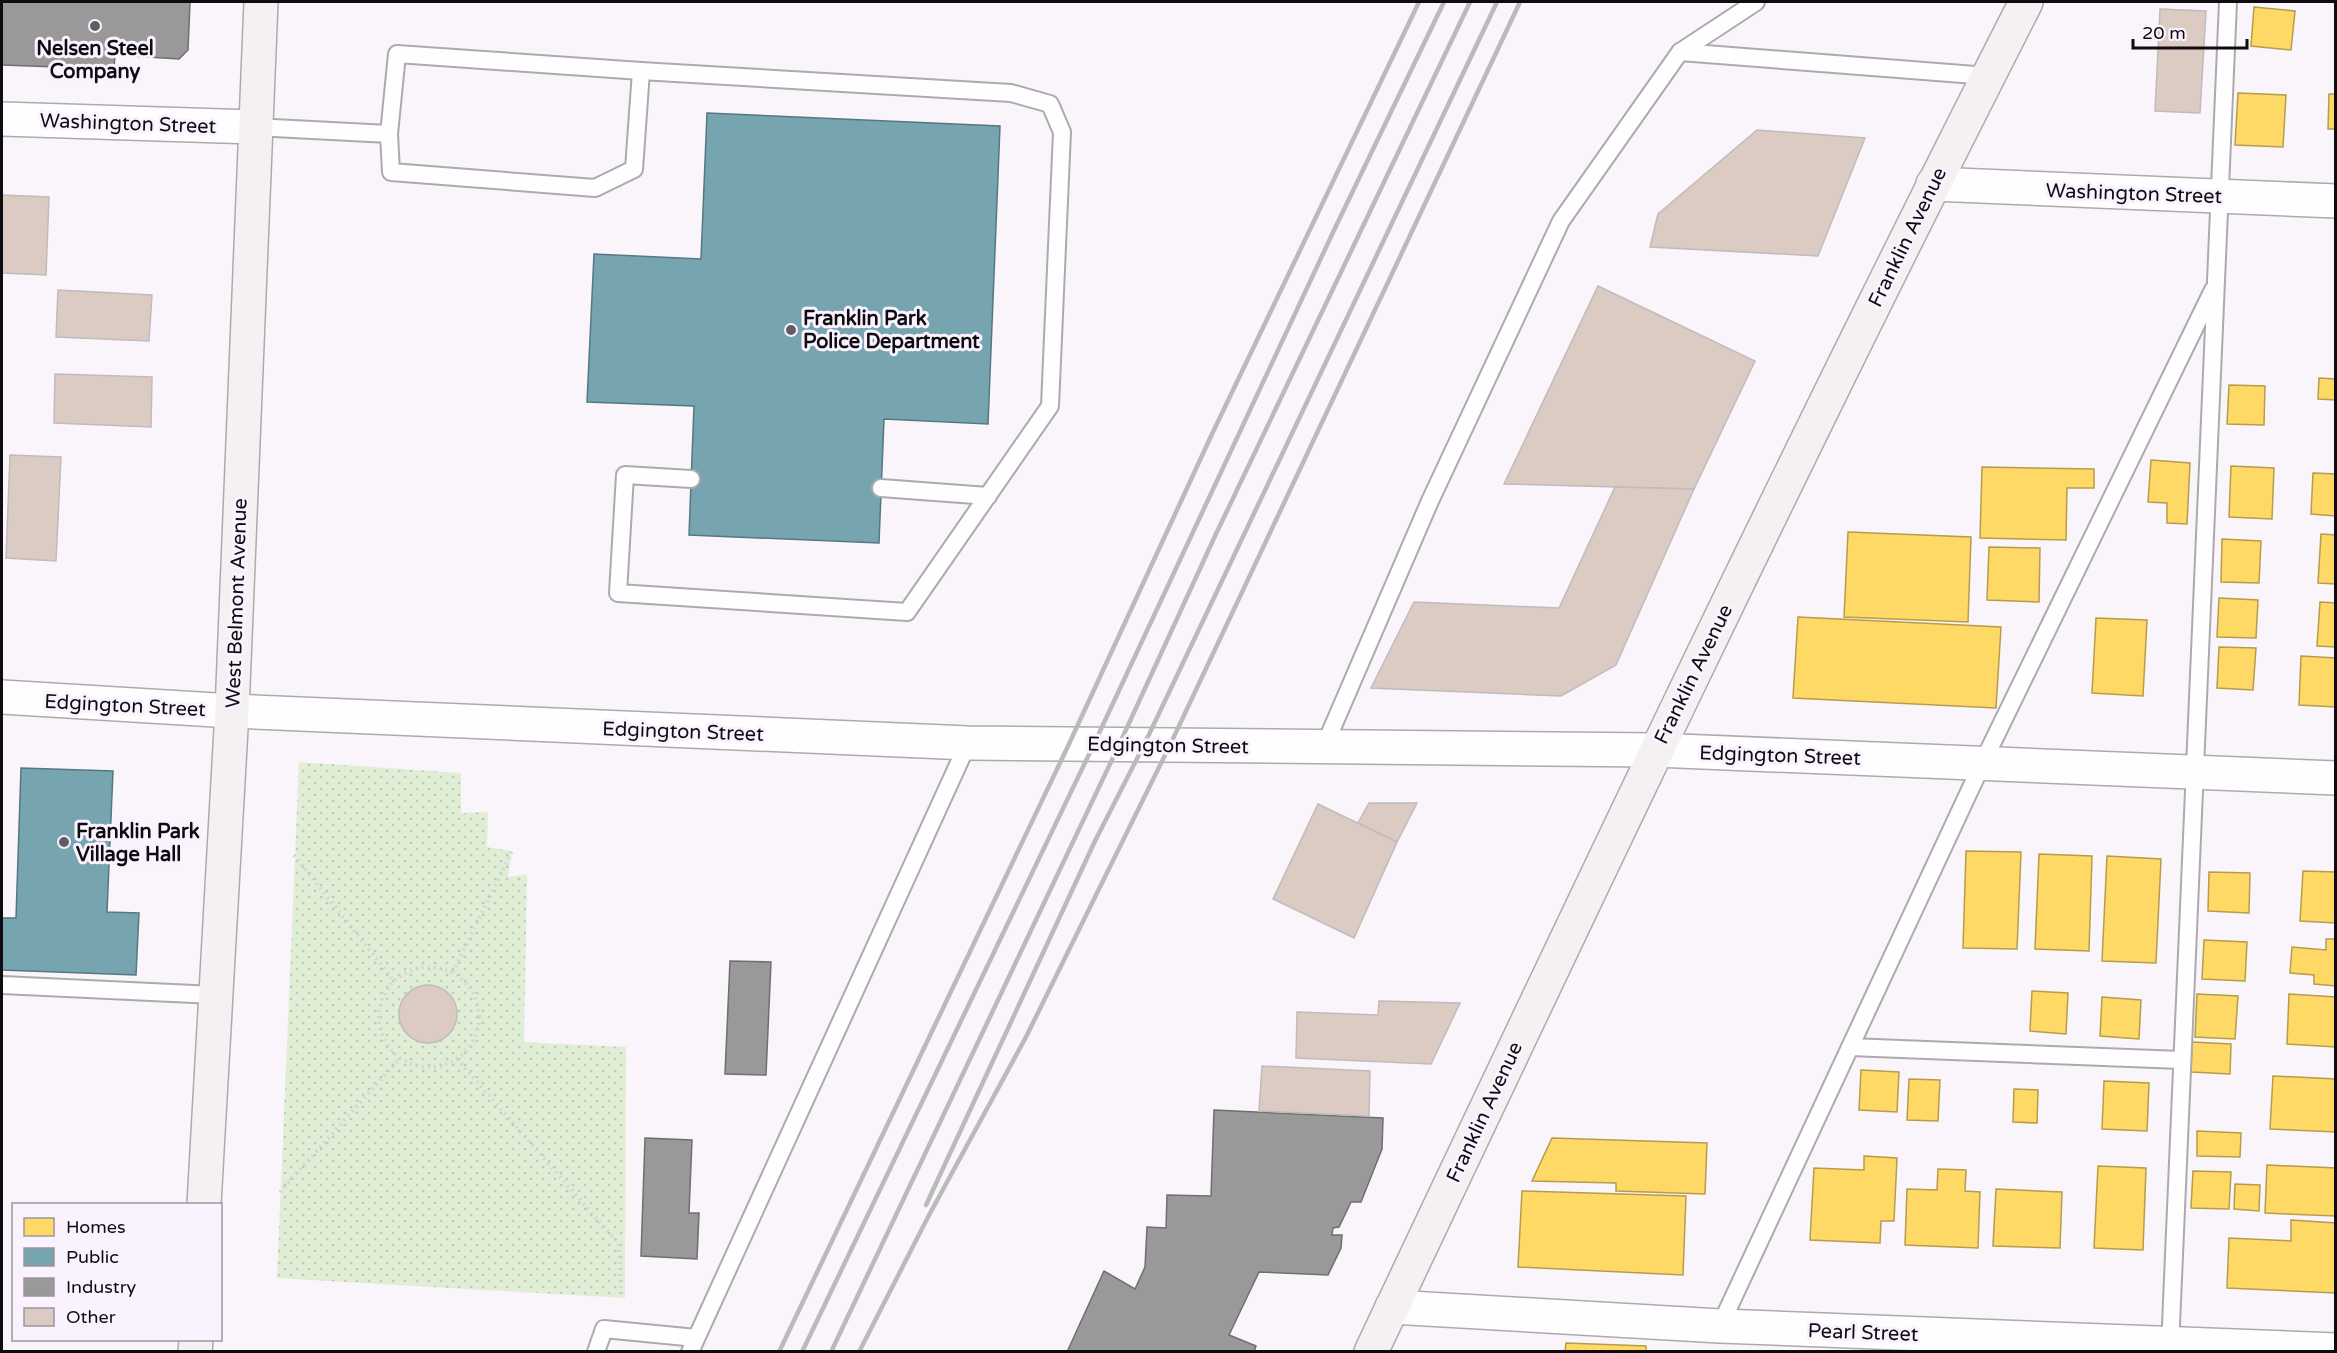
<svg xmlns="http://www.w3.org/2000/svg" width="2337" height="1353" viewBox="0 0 2337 1353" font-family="'Varela Round',sans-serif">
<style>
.park{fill:url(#park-dots)}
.homes{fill:#ffd966;stroke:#b79c4c;stroke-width:1.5}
.public{fill:#76a5af;stroke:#577780;stroke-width:1.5}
.industry{fill:#999;stroke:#706f70;stroke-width:1.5}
.building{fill:#dbcbc3;stroke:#c0bbbc;stroke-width:1.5}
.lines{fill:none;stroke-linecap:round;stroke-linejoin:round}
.lane-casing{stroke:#adaaaf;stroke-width:20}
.street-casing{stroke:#adaaaf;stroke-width:36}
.secondary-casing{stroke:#adaaaf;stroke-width:36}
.path{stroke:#d1d0d1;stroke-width:4;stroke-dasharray:1.5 4.5;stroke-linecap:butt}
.lane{stroke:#fefefe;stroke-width:16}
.street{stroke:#fefefe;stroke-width:33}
.secondary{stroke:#f5f1f2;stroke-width:33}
.rail{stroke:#bbbabb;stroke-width:4.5}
.poi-dot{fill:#615e63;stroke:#faf2fe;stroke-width:2}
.labels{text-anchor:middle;stroke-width:6;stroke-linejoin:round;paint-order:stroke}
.poi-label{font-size:20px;font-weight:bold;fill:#0f0c11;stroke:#faf2fe;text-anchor:start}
.street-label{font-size:20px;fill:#0f0c11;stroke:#faf2fe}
</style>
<defs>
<pattern id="park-dots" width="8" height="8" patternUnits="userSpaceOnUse" patternTransform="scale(1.5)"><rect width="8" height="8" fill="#e1eed6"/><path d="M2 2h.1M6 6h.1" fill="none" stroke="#c0cbb7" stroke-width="1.8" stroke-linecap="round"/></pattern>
</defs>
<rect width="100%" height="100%" fill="#f9f5fb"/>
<polygon class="park" points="299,762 461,773 461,813 488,812 487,847 512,851 508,877 527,874 524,1042 626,1047 625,1298 277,1278"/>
<g class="homes">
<polygon points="2254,7 2295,11 2291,50 2251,46"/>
<polygon points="2238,93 2286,95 2283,147 2235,145"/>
<polygon points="2329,94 2336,94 2336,129 2328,129"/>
<polygon points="2319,378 2336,379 2336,400 2318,399"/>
<polygon points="2229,385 2265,386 2264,425 2227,424"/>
<polygon points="2151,460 2190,463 2187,524 2167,523 2167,503 2148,502"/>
<polygon points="2231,466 2274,468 2272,519 2229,517"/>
<polygon points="1982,467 2094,469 2094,488 2067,488 2066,540 1980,538"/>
<polygon points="2313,473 2336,474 2336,516 2311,514"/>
<polygon points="1848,532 1971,537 1968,622 1844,617"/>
<polygon points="2321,534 2336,535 2336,584 2318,583"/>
<polygon points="2222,539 2261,541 2259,583 2221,582"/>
<polygon points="1989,547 2040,548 2039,602 1987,600"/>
<polygon points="2219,598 2258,600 2256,638 2217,637"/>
<polygon points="2320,602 2336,603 2336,647 2317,646"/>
<polygon points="1798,617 2001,627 1996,708 1793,698"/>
<polygon points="2096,618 2147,620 2143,696 2092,693"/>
<polygon points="2219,647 2256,648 2253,690 2217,688"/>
<polygon points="2301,656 2336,658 2336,707 2299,705"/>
<polygon points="1966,851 2021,852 2017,949 1963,948"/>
<polygon points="2039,854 2092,856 2089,951 2035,949"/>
<polygon points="2107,856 2161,859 2156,963 2102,961"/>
<polygon points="2303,871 2336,872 2336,923 2300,921"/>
<polygon points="2209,872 2250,873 2249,913 2208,911"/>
<polygon points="2326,939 2336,939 2336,986 2314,984 2314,975 2290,973 2292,947 2326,950"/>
<polygon points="2204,940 2247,942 2245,981 2202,979"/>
<polygon points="2032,991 2068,993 2066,1034 2030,1031"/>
<polygon points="2197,994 2238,996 2235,1039 2195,1037"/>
<polygon points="2289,994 2336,997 2336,1047 2287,1044"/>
<polygon points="2102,997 2141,1000 2139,1039 2100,1036"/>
<polygon points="2192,1042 2231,1044 2230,1074 2191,1072"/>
<polygon points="1861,1070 1899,1072 1897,1112 1859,1110"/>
<polygon points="2273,1076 2336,1079 2336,1132 2270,1129"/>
<polygon points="1909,1079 1940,1080 1938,1121 1907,1120"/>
<polygon points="2104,1081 2149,1083 2147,1131 2102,1129"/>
<polygon points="2014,1089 2038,1090 2037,1123 2013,1122"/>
<polygon points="2197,1131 2241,1133 2240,1157 2197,1156"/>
<polygon points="1552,1138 1707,1143 1705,1194 1616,1191 1616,1183 1532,1181"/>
<polygon points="1864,1156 1897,1158 1894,1221 1881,1221 1880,1243 1810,1240 1814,1168 1864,1170"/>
<polygon points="2267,1165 2336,1168 2336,1216 2265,1213"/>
<polygon points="2098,1166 2146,1168 2143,1250 2094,1248"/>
<polygon points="1938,1169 1966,1170 1965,1191 1980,1192 1978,1248 1905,1245 1907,1189 1937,1190"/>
<polygon points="2193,1171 2231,1172 2229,1209 2191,1208"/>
<polygon points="2235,1184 2260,1185 2259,1211 2234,1209"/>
<polygon points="1996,1189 2062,1192 2060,1248 1993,1246"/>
<polygon points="1522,1191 1686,1196 1683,1275 1518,1267"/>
<polygon points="2291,1220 2336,1223 2336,1293 2227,1288 2229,1238 2291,1241"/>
<polygon points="1566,1343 1646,1346 1646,1352 1565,1352"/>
</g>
<g class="public">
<polygon points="707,113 1000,126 988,424 884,419 879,543 689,535 694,406 587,402 594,254 701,259"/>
<polygon points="21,768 113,771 107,912 139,913 136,975 2,970 2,918 16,918"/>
</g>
<g class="industry">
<polygon points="2,2 190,2 188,50 179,59 115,55 114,69 2,65"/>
<polygon points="730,961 771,962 766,1075 725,1074"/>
<polygon points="1214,1110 1383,1118 1382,1149 1361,1202 1351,1202 1339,1227 1333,1228 1332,1235 1342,1235 1341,1248 1328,1275 1259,1272 1229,1335 1256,1346 1254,1352 1067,1352 1104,1271 1135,1289 1145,1267 1147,1227 1166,1228 1167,1195 1211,1196"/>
<polygon points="645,1138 692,1140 689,1213 699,1213 697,1259 641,1256"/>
</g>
<g class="building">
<polygon points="2160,9 2206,11 2200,113 2155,111"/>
<polygon points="1757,130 1865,138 1818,256 1650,247 1658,214"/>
<polygon points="2,195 49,197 46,275 2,273"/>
<polygon points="1598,286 1755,361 1694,489 1504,484"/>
<polygon points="58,290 152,295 149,341 56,337"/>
<polygon points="55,374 152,377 151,427 54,423"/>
<polygon points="10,455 61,457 56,561 6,558"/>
<polygon points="1615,487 1694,489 1616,665 1561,696 1371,688 1414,602 1559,608"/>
<polygon points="1369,803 1417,803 1397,842 1358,823"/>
<polygon points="1318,804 1397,842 1354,938 1273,899"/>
<circle cx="428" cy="1014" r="29"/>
<polygon points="1379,1001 1460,1003 1431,1064 1296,1058 1297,1012 1378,1015"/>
<polygon points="1262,1066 1370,1071 1369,1116 1259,1111"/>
</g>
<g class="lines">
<defs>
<g id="lane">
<polyline points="1680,52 1756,2"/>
<polyline points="254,127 389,134 391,172 595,188 634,169 641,71 1011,93 1050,104 1062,132 1050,406 907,612 618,593 625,475 691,479"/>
<polyline points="389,134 397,54 641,71"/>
<polyline points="881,488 988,496"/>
<polyline points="1324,747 1430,501 1561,221 1680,52 1988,76"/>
<polyline points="2,985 215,995"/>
<polyline points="1850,1047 2181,1060"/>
<polyline points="1720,1326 1982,764 2213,290"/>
<polyline points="2170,1348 2228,2"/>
<polyline points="596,1352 604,1329 696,1338"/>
<polyline points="690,1352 968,743"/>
</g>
<g id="street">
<polyline points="2,119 254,127"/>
<polyline points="1933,184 2336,201"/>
<polyline points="2,697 232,711 968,743 1655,750 2336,778"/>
<polyline points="1392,1307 1720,1326 2336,1350"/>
</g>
<g id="secondary">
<polyline points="204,1204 232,711 261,2"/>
<polyline points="195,1352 196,1340"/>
<path d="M1371,1352C1585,899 1799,447 2026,2"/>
</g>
</defs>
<use href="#lane" class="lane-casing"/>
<use href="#street" class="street-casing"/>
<use href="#secondary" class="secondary-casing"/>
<g class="path">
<polyline points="294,855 394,981"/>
<circle cx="429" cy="1017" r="50"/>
<polyline points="453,972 512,851"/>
<polyline points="457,1059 619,1244 621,1297"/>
<polyline points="280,1192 400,1058"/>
</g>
<use href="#lane" class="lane"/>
<use href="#street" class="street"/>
<use href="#secondary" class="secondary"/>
<g class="rail">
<polyline points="926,1205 1095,841 1144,745 1497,2"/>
<polyline points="779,1352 1069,744 1212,434 1419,2"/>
<polyline points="802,1352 1094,744 1336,226 1444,2"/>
<polyline points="831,1352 1119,745 1215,536 1470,2"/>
<polyline points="859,1352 928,1217 1026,1037 1170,745 1520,2"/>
</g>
</g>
<g class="poi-dot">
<circle cx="95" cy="26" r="6"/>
<circle cx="791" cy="330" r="6"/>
<circle cx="64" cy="842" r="6"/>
</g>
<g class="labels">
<g class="poi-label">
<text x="95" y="55" text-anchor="middle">Nelsen Steel<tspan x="95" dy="23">Company</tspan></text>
<text x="803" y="325">Franklin Park<tspan x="803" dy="23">Police Department</tspan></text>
<text x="76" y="838">Franklin Park<tspan x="76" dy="23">Village Hall</tspan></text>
</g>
<g class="street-label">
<text transform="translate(128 123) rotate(2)" y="7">Washington Street</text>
<text transform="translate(2134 193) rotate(2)" y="7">Washington Street</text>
<text transform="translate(1907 237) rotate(-64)" y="7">Franklin Avenue</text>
<text transform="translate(236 603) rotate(-88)" y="7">West Belmont Avenue</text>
<text transform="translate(1693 674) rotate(-64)" y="7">Franklin Avenue</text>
<text transform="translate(125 705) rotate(3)" y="7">Edgington Street</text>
<text transform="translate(683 731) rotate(2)" y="7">Edgington Street</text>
<text transform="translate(1168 745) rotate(1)" y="7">Edgington Street</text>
<text transform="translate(1780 755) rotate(2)" y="7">Edgington Street</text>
<text transform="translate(1484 1112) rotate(-65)" y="7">Franklin Avenue</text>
<text transform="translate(1863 1332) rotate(2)" y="7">Pearl Street</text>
</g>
</g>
<rect width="2337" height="1353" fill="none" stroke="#0f0c11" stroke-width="6"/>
<rect x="12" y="1203" width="210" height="138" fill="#faf2fe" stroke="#9c969f" stroke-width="1.5"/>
<rect x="24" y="1218" width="30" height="18" fill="#ffd966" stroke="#9c969f" stroke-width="1.5"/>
<text x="66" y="1233" font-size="18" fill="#0f0c11">Homes</text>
<rect x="24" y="1248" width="30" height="18" fill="#76a5af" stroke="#9c969f" stroke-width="1.5"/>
<text x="66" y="1263" font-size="18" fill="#0f0c11">Public</text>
<rect x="24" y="1278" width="30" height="18" fill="#999999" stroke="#9c969f" stroke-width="1.5"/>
<text x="66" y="1293" font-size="18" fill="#0f0c11">Industry</text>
<rect x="24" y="1308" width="30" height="18" fill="#dbcbc3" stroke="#9c969f" stroke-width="1.5"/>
<text x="66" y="1323" font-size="18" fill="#0f0c11">Other</text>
<path d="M2133 39v9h114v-9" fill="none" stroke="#0f0c11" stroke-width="3"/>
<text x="2142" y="39" font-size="18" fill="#0f0c11" stroke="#faf2fe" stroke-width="4.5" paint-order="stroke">20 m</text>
</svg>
